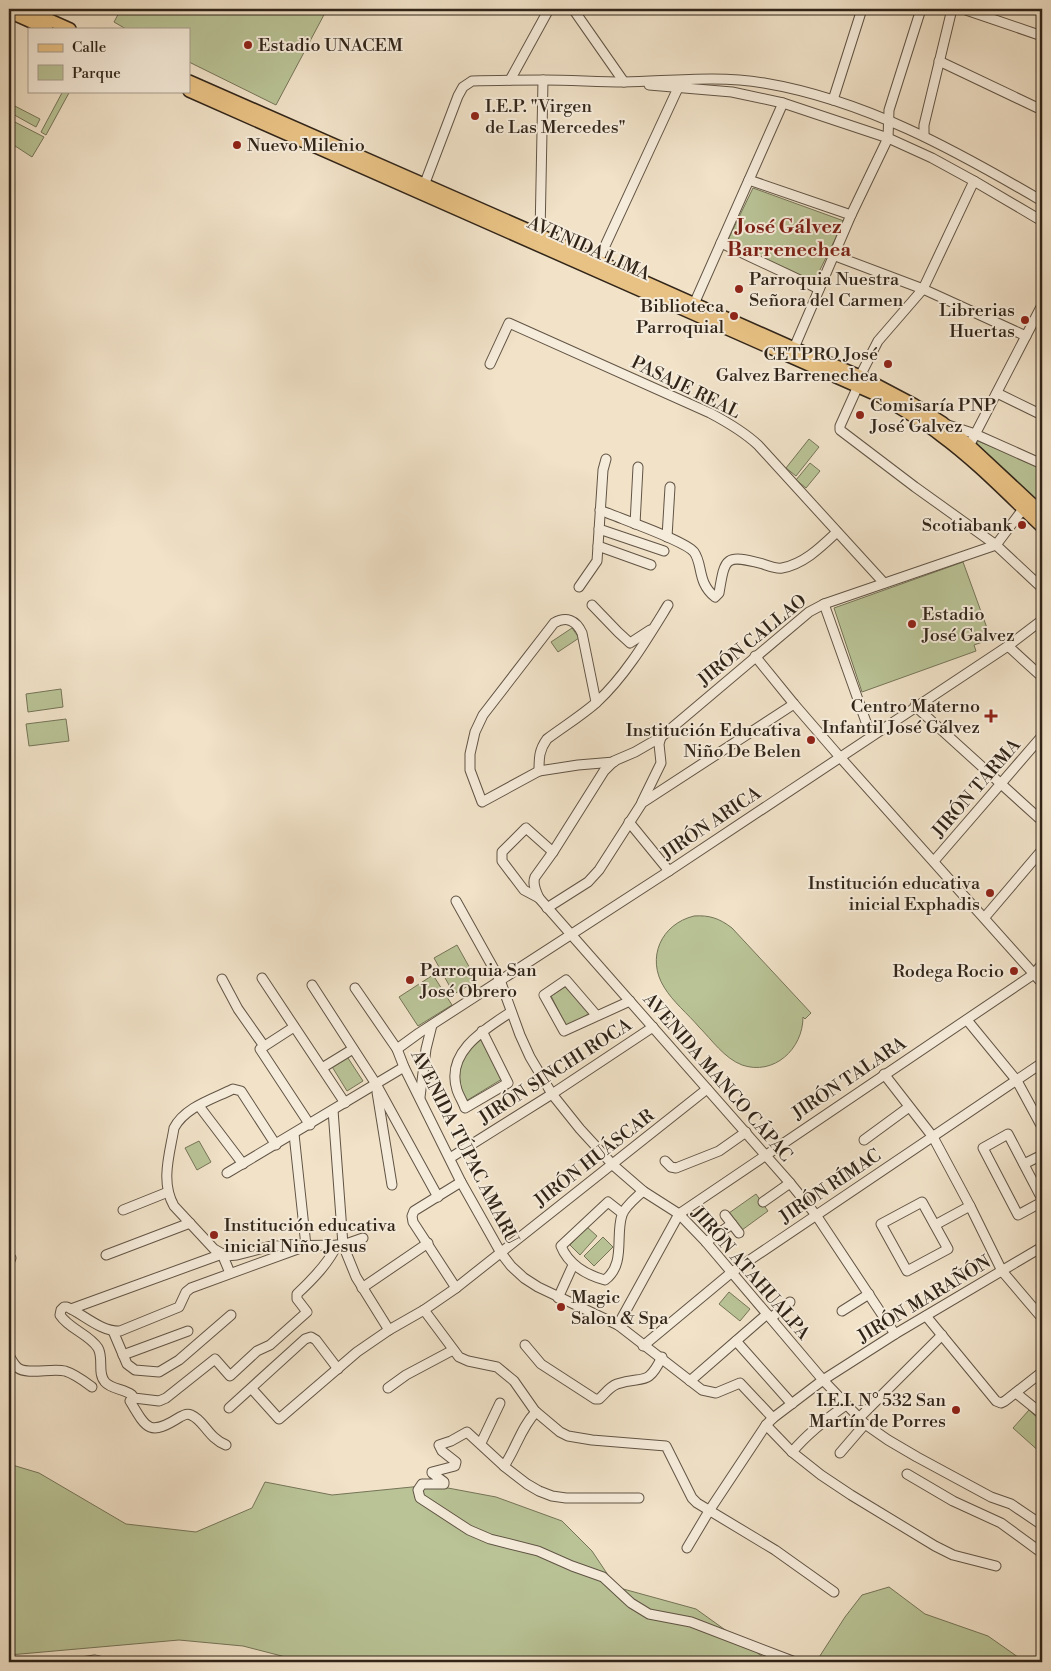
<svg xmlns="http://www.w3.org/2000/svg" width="1051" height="1671" viewBox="0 0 1051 1671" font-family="'Libre Bodoni',serif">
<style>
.green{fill:#b9c396;stroke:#757458}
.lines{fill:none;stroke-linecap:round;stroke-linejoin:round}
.minor-casing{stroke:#615445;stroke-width:11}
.major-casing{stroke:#312519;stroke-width:14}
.minor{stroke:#f6ecdb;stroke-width:9}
.major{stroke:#e8c184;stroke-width:11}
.poi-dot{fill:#8f2418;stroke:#f6ecdb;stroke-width:2}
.labels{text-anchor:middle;stroke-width:4;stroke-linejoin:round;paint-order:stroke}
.poi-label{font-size:18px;fill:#312519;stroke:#f6ecdb;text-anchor:start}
.street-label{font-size:18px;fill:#312519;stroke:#f6ecdb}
.quarter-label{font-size:20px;font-weight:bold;fill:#7a1f14;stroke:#f6ecdb}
</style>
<rect width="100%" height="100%" fill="#f1e2c8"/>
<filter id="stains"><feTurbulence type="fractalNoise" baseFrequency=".004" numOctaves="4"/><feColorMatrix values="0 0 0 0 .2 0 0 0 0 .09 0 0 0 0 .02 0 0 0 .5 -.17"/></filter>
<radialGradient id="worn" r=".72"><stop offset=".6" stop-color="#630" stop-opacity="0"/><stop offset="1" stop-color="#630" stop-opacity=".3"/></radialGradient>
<g class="green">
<polygon points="121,9 322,9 326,11 276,105 189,62 189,29 126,29 114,22"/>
<polygon points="63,91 70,91 46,135 41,132"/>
<polygon points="9,103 40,119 36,127 9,112"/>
<polygon points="9,119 44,137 32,157 9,142"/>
<polygon points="753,188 844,221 813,284 727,242"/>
<polygon points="809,439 819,447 796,476 786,468"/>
<polygon points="978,441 1042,467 1042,506 976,444"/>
<polygon points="810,463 820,471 806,488 796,480"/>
<polygon points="963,562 991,639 974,645 976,651 862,692 834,608"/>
<polygon points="572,628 579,638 558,652 551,642"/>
<polygon points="61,689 63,707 28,712 26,694"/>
<polygon points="66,719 69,741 29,746 26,724"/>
<path d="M694,916C709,915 719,918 732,928L811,1013L805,1019L803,1017C803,1049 774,1076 742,1065C724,1058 712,1040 699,1027C688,1014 673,1002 664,987C646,958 661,924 694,916Z"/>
<polygon points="457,945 477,981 454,994 434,958"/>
<polygon points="433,975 452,1005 418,1026 399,997"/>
<polygon points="565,987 590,1013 567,1027 551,996"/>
<path d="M483,1036L502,1079L466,1101C460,1089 456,1070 463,1057C467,1049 477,1042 483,1036Z"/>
<polygon points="346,1055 363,1081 347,1091 331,1065"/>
<polygon points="199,1141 211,1162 197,1170 185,1148"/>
<polygon points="756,1194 768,1211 742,1230 729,1213"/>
<polygon points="587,1227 597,1236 580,1255 570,1245"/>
<polygon points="603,1237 613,1247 594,1266 584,1256"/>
<polygon points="729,1292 750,1309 740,1321 719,1304"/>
<polygon points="1029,1410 1042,1422 1042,1454 1013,1428"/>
<polygon points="9,1464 39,1473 126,1524 196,1532 252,1508 265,1482 332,1495 432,1485 496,1497 562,1521 592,1551 616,1587 696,1609 770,1662 305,1662 243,1646 179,1640 9,1655"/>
<polygon points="889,1587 925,1614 988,1636 1025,1662 816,1662 845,1617 862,1595"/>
</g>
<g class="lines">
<defs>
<g id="minor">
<polyline points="573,9 624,82"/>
<polyline points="963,9 1042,36"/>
<polyline points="939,61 1042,110"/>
<polyline points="510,80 549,9"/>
<polyline points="649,85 732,92 783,103 888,138 932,158 974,181 1042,221"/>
<polyline points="833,100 862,9"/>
<polyline points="924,136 924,125 952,9"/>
<polyline points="749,180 851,215"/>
<polyline points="974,181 923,289 878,341 860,376 858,386 840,426 840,430 915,487 996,545 1042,588"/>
<path d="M423,188L458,96L463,87L472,81C496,80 520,80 544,80C571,80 598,82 624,82C671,81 717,75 764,83C865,100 955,150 1042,201"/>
<polyline points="540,235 543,80"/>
<polyline points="721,243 819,289"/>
<polyline points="833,255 923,289 1026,336"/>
<polyline points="598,261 678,88"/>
<polyline points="694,304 783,103"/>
<polyline points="794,348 851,215 888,138 889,110 921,9"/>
<path d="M490,364L509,323L710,413C727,422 743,431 758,445L884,583"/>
<polyline points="997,393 1042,415"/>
<polyline points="948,425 975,434 1042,464"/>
<polyline points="967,450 1042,305"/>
<path d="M600,510C618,518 684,540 694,552C703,564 697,583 715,597L719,593C725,557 725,554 763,564C769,566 776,569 782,568C804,564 821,547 837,532"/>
<polyline points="635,524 638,467"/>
<polyline points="599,529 664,551"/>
<polyline points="667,537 670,487"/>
<polyline points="598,546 651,565"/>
<polyline points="579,587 597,561 603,470 606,459"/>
<polyline points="824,604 871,736"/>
<polyline points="592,605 618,632 630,643 650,630"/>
<polyline points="1008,646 1042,677"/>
<polyline points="755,656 794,704 839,756 1042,983"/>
<path d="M596,702L582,633C576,620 566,616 554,623L483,715L475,732L470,754V770L482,802L539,771L578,765L614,762"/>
<polyline points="915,706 1042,821"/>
<path d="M539,771C539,758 539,750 547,739C563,727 581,716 597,702C626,675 647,639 668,605"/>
<polyline points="642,802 661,763 659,744 661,737"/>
<polyline points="629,822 669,871"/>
<polyline points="553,852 526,828 502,852 502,861 524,890 539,898 790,1183 816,1215 895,1334"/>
<polyline points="934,861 1042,736"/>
<path d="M539,898C536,891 532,884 535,877L553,852L604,771L614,761L635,752L661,737L809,612L824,604L996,545L1023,509"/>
<polyline points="456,901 500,980 520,1035 530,1057 552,1094 580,1129 613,1165 643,1191 679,1214 706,1242 823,1380 865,1424 888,1440 917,1457 991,1497 1011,1504 1042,1525"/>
<polyline points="547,908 588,882 599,870 642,803 794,704"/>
<polyline points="985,917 1042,850"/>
<polyline points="262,978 345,1103"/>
<polyline points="222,979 238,1009 264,1046"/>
<polyline points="312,985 376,1084 438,1197"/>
<polyline points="355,988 397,1049 404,1067 461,1182 501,1253 511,1266 524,1278 538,1287 618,1325 702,1390 716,1393 740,1383 773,1418"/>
<polyline points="597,1016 566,980 544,995 564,1031 630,1001"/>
<polyline points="967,1020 1017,1081 1042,1127"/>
<polyline points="294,1027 260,1049 310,1125"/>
<path d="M482,1031L508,1083L465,1108C463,1102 459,1096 457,1090C445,1052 485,1029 511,1012"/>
<polyline points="397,1049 419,1033 669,871 1008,646 1042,620"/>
<polyline points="322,1068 353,1049"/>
<polyline points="884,1074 933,1137 970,1206 1002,1271 1042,1318"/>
<polyline points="377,1092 392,1185"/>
<polyline points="420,1097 426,1049 432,1025"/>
<polyline points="199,1106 243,1164"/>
<polyline points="333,1110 343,1245 356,1277 389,1330"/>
<polyline points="864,1140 909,1107"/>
<path d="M276,1145L241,1091L233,1089C213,1099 185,1107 174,1128C170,1153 160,1182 174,1206L214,1249L226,1256L237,1255L271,1246L343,1245L363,1238"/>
<polyline points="450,1158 552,1094 653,1027"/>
<polyline points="665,1161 671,1167 676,1168 719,1151 746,1132"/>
<polyline points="1024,1164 1042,1155"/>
<polyline points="227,1173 404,1067"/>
<polyline points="1042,1199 1008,1134 983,1148 1018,1215 1042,1202"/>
<polyline points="763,1202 790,1183"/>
<polygon points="922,1202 948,1249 907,1271 881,1224"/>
<polyline points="123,1210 168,1192"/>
<path d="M622,1213L608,1202L561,1246C568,1264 586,1275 605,1280C626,1264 615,1236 622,1215C625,1206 636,1198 643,1191"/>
<polyline points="725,1215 739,1233"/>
<polyline points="935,1225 970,1206"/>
<polyline points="706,1242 732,1224"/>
<polyline points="106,1255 190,1223"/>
<polyline points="9,1263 11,1258"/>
<polyline points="362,1288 428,1243"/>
<polyline points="456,1288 413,1222 412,1216 414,1211 461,1182"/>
<polyline points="558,1298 573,1265"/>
<polyline points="71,1309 222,1254 230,1273"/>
<polyline points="424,1310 459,1357 468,1361 497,1367 514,1381 535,1411 560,1432 568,1436 592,1440 666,1446 692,1498 697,1503 775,1550 834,1592"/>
<polyline points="842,1311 869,1294"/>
<polyline points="926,1316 996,1401 1001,1403 1005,1401 1042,1372"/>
<polyline points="771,1318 790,1302"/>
<polyline points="618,1325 679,1214 1034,974 1042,964"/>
<polyline points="113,1331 127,1364 135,1370 159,1372 179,1360 231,1315"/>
<polyline points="736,1341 792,1404"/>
<path d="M525,1345L541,1364L595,1399H599C605,1394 609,1387 617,1384C643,1375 647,1388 662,1357"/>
<polyline points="643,1346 732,1272 1042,1063"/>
<path d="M9,1355C11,1359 14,1365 18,1368C27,1375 52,1368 65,1371C75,1374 84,1381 92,1387"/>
<polyline points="123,1355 188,1331"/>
<polyline points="690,1381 767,1314"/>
<polyline points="388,1388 406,1375 453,1350"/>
<polyline points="252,1389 279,1419 357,1352 389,1330 424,1310 456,1288 707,1089"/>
<polyline points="1016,1393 1042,1414"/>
<path d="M134,1398L159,1401L166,1398L215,1359L230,1376L257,1351L270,1345L307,1312L297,1299V1294C312,1280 328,1264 337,1245"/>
<polyline points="229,1408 305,1339 311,1337 316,1340 338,1369"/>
<polyline points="859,1418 942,1335"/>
<polyline points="766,1425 792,1452 821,1475 851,1495 935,1546 953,1555 996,1566"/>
<polyline points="481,1443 500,1403"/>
<path d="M226,1445C208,1438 204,1420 191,1415C187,1413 184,1415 180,1417C150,1436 147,1430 130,1401L133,1400L132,1395C124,1389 111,1389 105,1382C97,1373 104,1359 98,1348C89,1334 69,1329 60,1315L61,1310L64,1307H67C83,1314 101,1332 120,1331L179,1307L186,1292L191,1288L306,1246L294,1134"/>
<path d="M792,1452C808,1433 826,1419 846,1405"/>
<polyline points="840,1453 865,1424"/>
<path d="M504,1466C516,1449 521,1427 536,1412"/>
<polyline points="907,1474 953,1501 1001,1523 1042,1553"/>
<polyline points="639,1498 566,1498 552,1496 539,1491 527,1484 505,1467 467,1432 451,1441 439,1445 442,1451 456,1462 455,1466 432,1472 432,1473 444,1482 444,1484 422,1484 418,1490 420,1498 469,1530 490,1539 538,1551 572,1566 603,1577 631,1603 649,1614 691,1622 795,1662"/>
<polyline points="687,1548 709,1511 766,1425 773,1418 823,1380 895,1334 1042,1247"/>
<polyline points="81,1662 95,1660 104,1662"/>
<polyline points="222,1662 248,1662"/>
</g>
<g id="major">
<polyline points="25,9 70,29"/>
<polyline points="9,12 47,29"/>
<polyline points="189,81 540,235 794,348 860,376 913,404 943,423 969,445 1042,513"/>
<path d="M189,91L879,396C900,408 921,420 940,435C977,462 1009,496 1042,527"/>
</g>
</defs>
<use href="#minor" class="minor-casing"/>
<use href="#major" class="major-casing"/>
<use href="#minor" class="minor"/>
<use href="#major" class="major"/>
</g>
<g class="poi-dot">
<circle cx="248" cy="45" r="5"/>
<circle cx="475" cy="116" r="5"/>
<circle cx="237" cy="145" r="5"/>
<circle cx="739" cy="289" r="5"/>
<circle cx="734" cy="316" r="5"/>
<circle cx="1025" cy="320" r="5"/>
<circle cx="888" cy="364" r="5"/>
<circle cx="860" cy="415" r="5"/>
<circle cx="1022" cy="525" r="5"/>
<circle cx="912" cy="624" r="5"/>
<path d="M988.5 708.5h5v5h5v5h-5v5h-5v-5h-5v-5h5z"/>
<circle cx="811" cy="740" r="5"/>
<circle cx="990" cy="893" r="5"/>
<circle cx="1014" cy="971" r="5"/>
<circle cx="410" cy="980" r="5"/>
<circle cx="214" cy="1235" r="5"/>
<circle cx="561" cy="1307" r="5"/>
<circle cx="956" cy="1410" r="5"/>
</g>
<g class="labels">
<g class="poi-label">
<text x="258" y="51">Estadio UNACEM</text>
<text x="485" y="112">I.E.P. "Virgen<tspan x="485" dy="21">de Las Mercedes"</tspan></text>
<text x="247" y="151">Nuevo Milenio</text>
<text x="749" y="285">Parroquia Nuestra<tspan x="749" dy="21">Señora del Carmen</tspan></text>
<text x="724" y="312" text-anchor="end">Biblioteca<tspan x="724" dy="21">Parroquial</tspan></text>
<text x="1015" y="316" text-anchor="end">Librerias<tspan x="1015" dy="21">Huertas</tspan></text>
<text x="878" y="360" text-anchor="end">CETPRO José<tspan x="878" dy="21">Galvez Barrenechea</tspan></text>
<text x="870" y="411">Comisaría PNP<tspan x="870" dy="21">José Galvez</tspan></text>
<text x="1012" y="531" text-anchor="end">Scotiabank</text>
<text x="922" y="620">Estadio<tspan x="922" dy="21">José Galvez</tspan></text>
<text x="980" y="712" text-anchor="end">Centro Materno<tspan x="980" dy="21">Infantil José Gálvez</tspan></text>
<text x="801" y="736" text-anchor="end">Institución Educativa<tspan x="801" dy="21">Niño De Belen</tspan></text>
<text x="980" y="889" text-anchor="end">Institución educativa<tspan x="980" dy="21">inicial Exphadis</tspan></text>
<text x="420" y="976">Parroquia San<tspan x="420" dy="21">José Obrero</tspan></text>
<text x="1004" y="977" text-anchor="end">Rodega Rocio</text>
<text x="224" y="1231">Institución educativa<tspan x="224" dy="21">inicial Niño Jesus</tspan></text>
<text x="571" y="1303">Magic<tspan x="571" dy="21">Salon &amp; Spa</tspan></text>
<text x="946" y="1406" text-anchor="end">I.E.I. N° 532 San<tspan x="946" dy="21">Martín de Porres</tspan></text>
</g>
<g class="street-label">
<text transform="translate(589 248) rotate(24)" y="6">AVENIDA LIMA</text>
<text transform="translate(686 387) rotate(26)" y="6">PASAJE REAL</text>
<text transform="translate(752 640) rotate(-39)" y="6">JIRÓN CALLAO</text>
<text transform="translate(976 788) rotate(-49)" y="6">JIRÓN TARMA</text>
<text transform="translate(711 823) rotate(-34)" y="6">JIRÓN ARICA</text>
<text transform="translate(555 1071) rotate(-33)" y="6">JIRÓN SINCHI ROCA</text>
<text transform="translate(718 1077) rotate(49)" y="6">AVENIDA MANCO CÁPAC</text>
<text transform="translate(849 1078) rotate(-34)" y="6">JIRÓN TALARA</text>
<text transform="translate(465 1147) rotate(63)" y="6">AVENIDA TÚPAC AMARU</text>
<text transform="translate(594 1158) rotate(-38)" y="6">JIRÓN HUÁSCAR</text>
<text transform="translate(830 1186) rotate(-34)" y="6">JIRÓN RÍMAC</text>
<text transform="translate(751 1273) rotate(49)" y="6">JIRÓN ATAHUALPA</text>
<text transform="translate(924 1299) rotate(-31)" y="6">JIRÓN MARAÑÓN</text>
</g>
<g class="quarter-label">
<text x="789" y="233">José Gálvez<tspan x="789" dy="23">Barrenechea</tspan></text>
</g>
</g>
<rect width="1051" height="1671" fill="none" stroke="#f1e2c8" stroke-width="30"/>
<rect x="10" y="10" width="1031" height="1651" fill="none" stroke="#312519" stroke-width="2.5"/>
<rect x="15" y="15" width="1021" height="1641" fill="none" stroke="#312519"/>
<rect x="28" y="28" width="162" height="65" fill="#f6ecdb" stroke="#a79c8d"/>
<rect x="38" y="44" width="25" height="8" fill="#e8c184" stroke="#a79c8d"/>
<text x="72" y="52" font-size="15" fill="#312519">Calle</text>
<rect x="38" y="65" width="25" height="15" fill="#b9c396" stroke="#a79c8d"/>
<text x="72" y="78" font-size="15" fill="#312519">Parque</text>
<rect width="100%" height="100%" filter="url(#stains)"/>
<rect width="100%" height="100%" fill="url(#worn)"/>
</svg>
